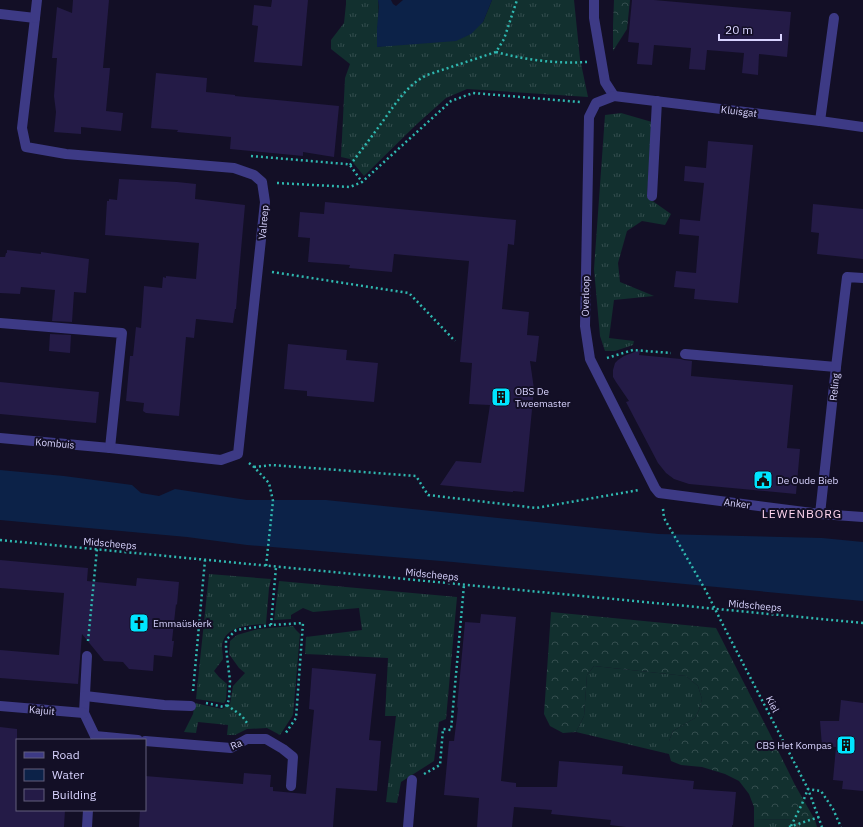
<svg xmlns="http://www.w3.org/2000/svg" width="863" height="827" viewBox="0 0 863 827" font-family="'IBM Plex Sans',sans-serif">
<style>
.grass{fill:url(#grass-tufts)}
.forest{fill:url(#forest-crowns)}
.water{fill:#0c2248}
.building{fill:#241b47}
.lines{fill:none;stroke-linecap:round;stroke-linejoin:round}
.path{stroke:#2fb8b0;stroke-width:2.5;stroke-dasharray:2 3;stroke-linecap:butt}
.minor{stroke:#3d3a85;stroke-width:10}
.labels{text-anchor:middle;stroke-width:4;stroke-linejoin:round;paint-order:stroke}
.street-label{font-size:10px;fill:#d9d4ff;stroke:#130f26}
.poi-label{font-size:10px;fill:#d9d4ff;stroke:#130f26;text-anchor:start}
.quarter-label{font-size:12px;letter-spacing:1px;fill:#ffd6f0;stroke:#130f26}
</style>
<defs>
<pattern id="grass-tufts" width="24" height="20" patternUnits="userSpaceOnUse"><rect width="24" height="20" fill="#12302f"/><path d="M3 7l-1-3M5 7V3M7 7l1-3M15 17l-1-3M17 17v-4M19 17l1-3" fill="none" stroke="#344d4e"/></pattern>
<pattern id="forest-crowns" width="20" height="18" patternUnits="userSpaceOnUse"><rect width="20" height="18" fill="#12302f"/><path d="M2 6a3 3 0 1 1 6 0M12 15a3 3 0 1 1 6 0" fill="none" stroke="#344d4e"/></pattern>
</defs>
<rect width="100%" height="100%" fill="#130f26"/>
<g class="grass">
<path d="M346,0H378C380,15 376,31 378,47L483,22L492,0H574L580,59L588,97L467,89L446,98L417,124L364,176L350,159L341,157L345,78L350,64L331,49V40L344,23L346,4Z"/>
<polygon points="621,113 652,122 647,197 671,214 665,225 642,221 627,231 618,263 620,282 654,296 614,300 609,338 634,341 633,345 615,351 605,351 600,336 594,269 605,115"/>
<path d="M209,574L271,579L269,588L266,624C251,625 224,625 222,646C222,651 223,655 223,659L214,671L219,677L227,684L226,700L224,703L196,699Z"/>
<polygon points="279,581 457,597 446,719 439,722 434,761 401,782 397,803 386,802 396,716 385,716 388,658 327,655 305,654 306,637 362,630 359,608 313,612 303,608 291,615 291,619 274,620"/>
<polygon points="293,626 296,630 300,634 293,715 280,735 267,728 247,729 235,735 227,735 228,725 198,722 196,733 184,732 193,714 195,703 222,709 230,704 233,686 245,673 239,668 229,654 230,641 237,635 258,629"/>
<polygon points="594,666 686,676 698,686 702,699 699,710 695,718 673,731 669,741 669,754 576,732 584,716 587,675"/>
<polygon points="754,819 815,820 817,827 754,827"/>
</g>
<g class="forest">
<polygon points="614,0 630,0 627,29 613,51 613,25"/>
<polygon points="551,612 716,628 769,732 795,785 815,820 754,819 754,807 749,794 739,781 725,774 702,767 681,765 671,761 669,754 669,741 673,731 695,718 699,710 702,699 698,686 686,676 594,666 587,675 584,716 576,732 563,733 550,726 544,714"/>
</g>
<g class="water">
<polygon points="378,0 391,0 393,4 396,6 403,0 492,0 483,22 471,34 456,41 377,47 377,28 379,7"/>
<polygon points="0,470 64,476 132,485 141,493 159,496 175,489 247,500 326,500 605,529 659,534 822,538 863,542 863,601 453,562 247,545 187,537 0,520"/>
</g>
<g class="building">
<polygon points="73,0 109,0 103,68 110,68 106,111 123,113 121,131 81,127 81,134 54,132 56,112 54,96 57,58 52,58 57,7 72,13"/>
<polygon points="272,0 308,0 302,66 254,62 258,26 252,25 254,5 271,7"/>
<polygon points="632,0 654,0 791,12 787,57 759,54 758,75 742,73 744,53 707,50 705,70 689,69 691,48 654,45 652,65 637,64 639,43 628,42"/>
<polygon points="156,73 207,78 206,92 235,95 235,96 339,106 334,157 303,152 303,156 230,149 231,137 177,132 178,130 151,128"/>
<polygon points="708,141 753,145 738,303 694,299 695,289 674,287 676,271 696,273 699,236 679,234 680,219 700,221 704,183 684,181 685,166 706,168"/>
<polygon points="119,179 177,182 196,184 195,199 245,205 238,284 236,309 235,309 233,323 196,319 194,338 186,337 179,416 146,413 143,411 144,403 126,401 130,356 133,356 136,327 141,328 144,286 162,288 163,277 166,278 166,276 196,279 199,243 105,235 107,201 109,201 109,199 117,200"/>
<polygon points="325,202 516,220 514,245 508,244 502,309 529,312 527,335 539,336 536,362 530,361 534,389 524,492 513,491 513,492 440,485 456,461 481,463 490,405 469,404 472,363 460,362 469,261 394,254 392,272 349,268 350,265 308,262 310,238 298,237 300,212 324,214"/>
<polygon points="813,204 863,209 863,259 817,254 819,233 811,232"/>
<polygon points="7,250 41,254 41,252 89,259 86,293 74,292 72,322 52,321 55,290 21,287 20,294 0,293 0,257 5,257 6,253 7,253"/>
<polygon points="50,334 71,335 70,353 49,351"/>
<polygon points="288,344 347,350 346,360 378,363 374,402 307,396 307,391 284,389"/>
<polygon points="640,350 639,355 681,359 684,360 692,361 691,376 793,385 787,448 800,449 796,494 689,484 674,479 666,473 658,463 626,402 629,401 616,382 613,377 613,370 615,363 618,360 624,356"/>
<polygon points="0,382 99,392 96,423 0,414"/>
<polygon points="0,560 88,568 87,581 136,586 137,578 179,582 177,605 176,604 172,641 174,641 172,657 154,655 153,671 129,669 123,662 104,661 82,634 78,684 0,678 0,650 59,655 64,593 0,588"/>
<polygon points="481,614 516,617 501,781 516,783 516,787 557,787 559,761 623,766 622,774 694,781 693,789 736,792 733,825 732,825 732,827 626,827 610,825 611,820 551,814 552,810 514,807 512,827 477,827 479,798 444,795 449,741 454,741 458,708 457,707 465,622 480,623"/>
<polygon points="312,668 376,674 369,740 381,741 377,791 336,788 333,827 139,827 140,810 145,810 145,776 243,784 244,773 271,775 270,787 273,787 273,791 306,794 314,710 309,709"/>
<polygon points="841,700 863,703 863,791 842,789 843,781 833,780 836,747 822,746 820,721 839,721"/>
<polygon points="0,727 17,729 17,810 65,810 64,827 0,827"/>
</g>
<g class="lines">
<g class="path">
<path d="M496,52C526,60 557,64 587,62"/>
<polyline points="251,156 346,164 350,165 362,182"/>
<path d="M350,165C361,151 372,136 383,121C396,103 407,85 427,75L496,52L504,39L517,0"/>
<polyline points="277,183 350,187 362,182 451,101 473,93 580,102"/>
<polyline points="272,272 409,293 455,341"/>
<polyline points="607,358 633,350 671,353"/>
<polyline points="249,463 254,467 269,483 273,501 266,566"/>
<polyline points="254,467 272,465 416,476 428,495 536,508 639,490"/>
<polyline points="663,509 664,518 706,591 721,621 808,789 822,827"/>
<polyline points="0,540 863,623"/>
<polyline points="271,625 276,567"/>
<polyline points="88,641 97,549"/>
<polyline points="193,691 205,560"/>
<polyline points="206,703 224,707 227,705 229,699 230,681 226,648 226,640 236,630 271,625 303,623 296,718 285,734"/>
<polyline points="227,705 242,716 247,723"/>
<polyline points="424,774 440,765 443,729 451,730 464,585"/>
<polyline points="791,826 802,804 808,789 821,791 833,809 841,827"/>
<polyline points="789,827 819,817"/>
</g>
<g class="minor">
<polyline points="594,0 594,18 605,82 614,96"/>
<polyline points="0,14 35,18 22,128 26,147 66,154 234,168 254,175 262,182 265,202 238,454 221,460 110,448 0,438"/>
<polyline points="35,18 37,0"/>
<polyline points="820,121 834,18"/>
<polyline points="863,127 820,121 614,96 596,103 589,117 585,326 590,359 655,488 659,493 820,514 863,517"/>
<polyline points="652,196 657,101"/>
<polyline points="0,323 122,333 110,448"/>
<polyline points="685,354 836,367"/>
<polyline points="820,514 836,367 847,277 863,278"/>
<polyline points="87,656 84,713 95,736"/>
<polyline points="85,696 164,705 191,706"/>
<polyline points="0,706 84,713"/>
<polyline points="95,736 138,740"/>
<polyline points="145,741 231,748 247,739 266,739 283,749 293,757 291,786"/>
<polyline points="87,827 88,810"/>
<polyline points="408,827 412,780"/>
</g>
</g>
<defs>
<symbol id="building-square" viewBox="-11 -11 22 22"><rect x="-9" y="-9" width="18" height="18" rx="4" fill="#00e5ff" stroke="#130f26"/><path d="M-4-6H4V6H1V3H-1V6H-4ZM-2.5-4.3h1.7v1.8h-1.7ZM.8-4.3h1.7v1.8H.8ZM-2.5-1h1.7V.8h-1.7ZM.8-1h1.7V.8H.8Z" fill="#111"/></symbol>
<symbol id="civic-square" viewBox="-11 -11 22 22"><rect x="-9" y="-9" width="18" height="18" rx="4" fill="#00e5ff" stroke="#130f26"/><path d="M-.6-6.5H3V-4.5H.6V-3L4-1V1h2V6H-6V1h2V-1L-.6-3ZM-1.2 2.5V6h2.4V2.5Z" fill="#111"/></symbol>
<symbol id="church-square" viewBox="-11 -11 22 22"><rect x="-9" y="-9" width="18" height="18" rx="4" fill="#00e5ff" stroke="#130f26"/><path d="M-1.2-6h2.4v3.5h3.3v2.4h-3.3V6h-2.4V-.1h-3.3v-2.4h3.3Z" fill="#111"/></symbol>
</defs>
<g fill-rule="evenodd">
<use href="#building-square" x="490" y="386" width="22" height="22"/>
<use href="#civic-square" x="752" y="469" width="22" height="22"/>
<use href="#church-square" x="128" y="612" width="22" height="22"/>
<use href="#building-square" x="835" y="734" width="22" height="22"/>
</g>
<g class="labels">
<g class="street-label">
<text transform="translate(739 111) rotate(7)" y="4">Kluisgat</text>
<text transform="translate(263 222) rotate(-85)" y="4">Valreep</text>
<text transform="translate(585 296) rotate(-89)" y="4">Overloop</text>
<text transform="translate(834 387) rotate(-84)" y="4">Reling</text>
<text transform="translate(55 443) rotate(5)" y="4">Kombuis</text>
<text transform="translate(737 503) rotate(7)" y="4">Anker</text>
<text transform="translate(110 543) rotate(5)" y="4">Midscheeps</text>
<text transform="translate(432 574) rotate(6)" y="4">Midscheeps</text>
<text transform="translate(755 605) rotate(5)" y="4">Midscheeps</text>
<text transform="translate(773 704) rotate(63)" y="4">Kiel</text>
<text transform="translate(42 710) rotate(5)" y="4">Kajuit</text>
<text transform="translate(236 744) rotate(-23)" y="4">Ra</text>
</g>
<g class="poi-label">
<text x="515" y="395">OBS De<tspan x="515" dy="12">Tweemaster</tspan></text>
<text x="777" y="484">De Oude Bieb</text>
<text x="153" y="627">Emmaüskerk</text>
<text x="832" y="749" text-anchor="end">CBS Het Kompas</text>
</g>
<g class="quarter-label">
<text x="802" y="518">LEWENBORG</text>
</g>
</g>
<rect x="16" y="739" width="130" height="72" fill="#130f26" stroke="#625e7d"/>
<rect x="24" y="752" width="20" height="6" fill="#3d3a85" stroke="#625e7d"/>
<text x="52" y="759" font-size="12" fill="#d9d4ff">Road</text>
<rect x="24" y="769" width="20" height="12" fill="#0c2248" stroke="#625e7d"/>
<text x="52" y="779" font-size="12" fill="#d9d4ff">Water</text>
<rect x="24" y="789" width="20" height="12" fill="#241b47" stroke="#625e7d"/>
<text x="52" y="799" font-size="12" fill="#d9d4ff">Building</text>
<path d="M719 34v6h62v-6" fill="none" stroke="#d9d4ff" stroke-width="2"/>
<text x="725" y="34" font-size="12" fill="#d9d4ff" stroke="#130f26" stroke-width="3" paint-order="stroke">20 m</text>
</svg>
